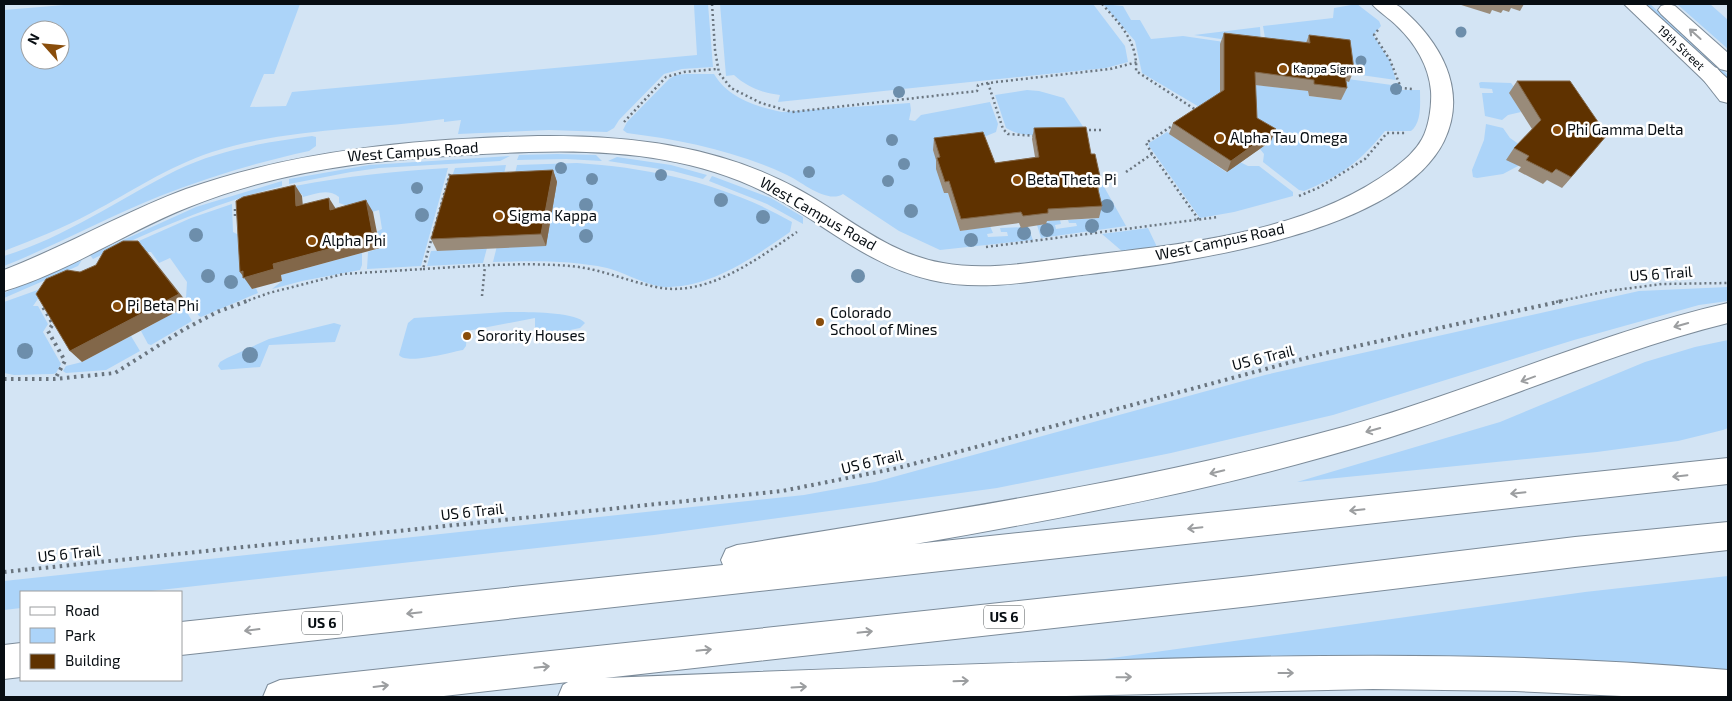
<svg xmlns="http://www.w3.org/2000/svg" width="1732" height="701" viewBox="0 0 1732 701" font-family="'Exo 2',sans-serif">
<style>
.green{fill:#acd4f9;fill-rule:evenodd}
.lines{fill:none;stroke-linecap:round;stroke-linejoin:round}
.street-casing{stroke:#7c8b99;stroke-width:2}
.secondary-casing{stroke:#7c8b99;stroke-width:2}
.highway-casing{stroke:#7c8b99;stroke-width:2}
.path-far1{stroke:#6a757f;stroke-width:2.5;stroke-dasharray:2 3;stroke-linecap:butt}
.path{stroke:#6a757f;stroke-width:4;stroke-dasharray:2.5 4.5;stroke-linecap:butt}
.street{fill:#fff;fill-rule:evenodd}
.secondary{fill:#fff;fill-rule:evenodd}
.highway{fill:#fff;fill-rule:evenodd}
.tree{fill:#6d8eab}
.wall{fill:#998b7a}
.shaded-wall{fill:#826749}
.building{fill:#5f3200;stroke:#826749}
.oneway{stroke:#9c9ea0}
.poi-dot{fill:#894d0b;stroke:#fff;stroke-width:2}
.labels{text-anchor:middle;stroke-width:5;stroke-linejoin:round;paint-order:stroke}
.far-street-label{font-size:12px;fill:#070d12;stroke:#fff}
.far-poi-label{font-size:12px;fill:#070d12;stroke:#fff;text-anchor:start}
.shield{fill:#fff;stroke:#515659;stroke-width:1}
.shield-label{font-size:14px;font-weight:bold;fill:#070d12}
.poi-label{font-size:15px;fill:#070d12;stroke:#fff;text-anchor:start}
.street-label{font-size:15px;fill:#070d12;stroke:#fff}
</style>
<rect width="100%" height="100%" fill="#d3e4f4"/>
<g class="green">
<path d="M76,4H300L274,74H264L250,107L286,106L292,92L697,55L694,5L708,4L713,67L682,69L664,74L619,120L614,128L607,132L549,130L458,134L461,120L444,122V119C367,130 287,128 212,152C165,168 133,191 91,213C63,228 33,240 4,251V10ZM30,30H60V60H30Z"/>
<path d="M720,4H1093L1125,46L1128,62L1106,68L778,102L780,95C762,93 747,87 734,75L726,76Z"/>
<path d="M1103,4L1123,6L1131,20H1140L1151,39L1183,36L1231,43L1220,45V84H1250L1308,91L1309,96L1341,100L1339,80L1348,79L1399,86V90H1420C1420,103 1422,122 1411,131H1385C1360,162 1340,176 1304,191L1299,190L1263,162L1264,154L1260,149L1271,141L1206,111L1142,73L1135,41Z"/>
<polygon points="1357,4 1379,21 1381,26 1373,35 1390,61 1396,80 1347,73 1266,44 1263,26 1333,18 1334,8"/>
<polygon points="1644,4 1650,4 1728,75 1728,81"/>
<polygon points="1677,4 1710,4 1728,20 1728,49"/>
<polygon points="1260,27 1261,45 1194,35"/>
<path d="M686,74H714C728,98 757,107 782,112L910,103L911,110L909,120L915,121L921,115L990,102L998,124L996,132L979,139L934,150L944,193H948L960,231L990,226L993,233L987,234L988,237L1008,236L1007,232H1001L1000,228L1028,227L1033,240L940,250L899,231L843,194C827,204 802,182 787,175C736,151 682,140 627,133L623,130L627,122L669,79L676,75Z"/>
<polygon points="1481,82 1511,83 1514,87 1510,93 1521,112 1508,115 1502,120 1485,116 1482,93 1493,93 1492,89 1480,88 1479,83"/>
<path d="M1027,90L1039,91L1064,98L1084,128C1060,132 1029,142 1006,128L995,95Z"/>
<polygon points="1486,124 1503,128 1510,138 1520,145 1518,166 1503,174 1477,178 1473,177 1472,170 1484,140"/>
<polygon points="1167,132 1226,172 1240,162 1248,166 1259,166 1293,192 1293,196 1234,212 1200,218 1149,146 1149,143"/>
<path d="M312,136L316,137V146L309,151C258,162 209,177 160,196C107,217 57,245 4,266V256C66,237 119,199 177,170C218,150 267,142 312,136Z"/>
<polygon points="557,154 596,155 602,161 566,159 517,160 519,155"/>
<polygon points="510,156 500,161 379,168 351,172 289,184 289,179 369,165"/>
<polygon points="617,157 671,165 707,175 703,179 673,171 608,161"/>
<path d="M577,163C653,168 726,184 792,222L790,232C754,257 715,285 670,287C649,288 627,273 607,268C569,260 531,261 493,262L517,165Z"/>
<polygon points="506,165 504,174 450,182 455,168"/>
<path d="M448,168L421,266L367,269L368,252L380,248L376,232L382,229L379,210L347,219L345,205L339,203V197C328,188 315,194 303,197L302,194L296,195L295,186C346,176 396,171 448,168Z"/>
<polygon points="712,176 771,198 803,217 803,224 767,204 709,181"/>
<path d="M282,181V186C216,203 154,229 93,259L90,255L196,207Z"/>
<polygon points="1096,185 1103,185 1126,226 1041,238 1037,225 1046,224 1045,221 1060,220 1061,224 1055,225 1056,229 1077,226 1076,223 1069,223 1068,220 1099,218"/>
<polygon points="232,204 233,232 241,236 252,289 256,288 258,293 201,317 199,316 186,298 187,282 170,258 159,263 151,252 133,252 123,248 191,218"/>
<polygon points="1148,228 1157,247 1123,252 1102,234"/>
<polygon points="487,248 483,263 427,266 431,251"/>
<polygon points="362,253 362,265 360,270 302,281 272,289 282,281 281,275"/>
<polygon points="82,260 78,266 4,298 4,293"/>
<polygon points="46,287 33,306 38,306 48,324 43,332 61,364 56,373 53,374 14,375 4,373 4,302"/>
<polygon points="1728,287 1728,301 1699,305 1574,340 1333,415 1171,453 997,488 654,535 142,592 21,592 21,608 4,610 4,581 804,495 875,482 1265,375 1340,358 1639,291"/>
<polygon points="184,307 192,321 151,345 148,344 141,331"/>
<path d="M506,312C522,312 576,311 585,323L580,328L541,336L535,333V318L467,331L466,346L463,350C451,352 407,365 399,355L408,323L414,318Z"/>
<polygon points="334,323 341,325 335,342 269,345 260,367 221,370 218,366 220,362 227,358 269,339"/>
<polygon points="131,336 140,351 106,370 66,373 63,371 66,366 82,362"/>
<polygon points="1728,340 1728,428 1723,430 1678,441 1597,452 1297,482 1500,422 1645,362 1695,347"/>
<polygon points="1728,576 1728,673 1646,666 1062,665 1585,592"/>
</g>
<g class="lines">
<defs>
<path id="street" d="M1372,4H1395L1400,7C1439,40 1469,89 1444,141C1397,236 1178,263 1082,275C1032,281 981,292 931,280C874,267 832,231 783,202C706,157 616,149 529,152C413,156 297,163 189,207C126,232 68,272 4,291V270C66,246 124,212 186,189C300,149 419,139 538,136C627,135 717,145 796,188C845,214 887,254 943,263C992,272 1043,260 1092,255C1194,243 1308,231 1393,169C1403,161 1415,152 1422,139C1429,127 1432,105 1431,91C1429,66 1415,43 1397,26C1389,18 1379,12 1372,4Z"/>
<g id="secondary">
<polygon points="1624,4 1645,4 1728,79 1728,98 1720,96"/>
<polygon points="1668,4 1675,6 1728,53 1728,71 1720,69 1661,14 1658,10 1661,6"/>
</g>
<g id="highway">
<polygon points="1709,66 1717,68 1728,82 1728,103 1720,101 1698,73 1701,68"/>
<path d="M1728,303V323C1607,353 1493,406 1375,442C1225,488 1069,517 915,544L1728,458V484L181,655V622L723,565L721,560L726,549L737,545C941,512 1147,481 1347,426C1475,390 1598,333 1728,303Z"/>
<path d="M1728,522V550L1575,567L1251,606L605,678C778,671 951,664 1124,660C1326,654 1527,652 1728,670V697H1643L1515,691L1373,689L1023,697H558L563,685L568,682L435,697H263L268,685L280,680L1251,576L1575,537Z"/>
<polygon points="21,643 21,677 4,679 4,645"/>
</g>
</defs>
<use href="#street" class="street-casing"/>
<use href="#secondary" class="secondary-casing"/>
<use href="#highway" class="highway-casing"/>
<g class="path-far1">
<polyline points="712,4 715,50 719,73 731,88 761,103 792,112 977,91 978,85 988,83 1110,69 1138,62"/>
<path d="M1102,4C1120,24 1138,42 1136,71L1196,110L1194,111"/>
<polyline points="1378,30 1374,35 1390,60 1401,88 1413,89"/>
<polyline points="988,83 1003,129 1008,134 1037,136"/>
<polyline points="624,122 666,77 684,72 717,69"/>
<polyline points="1084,130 1101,130"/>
<polyline points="1152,154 1146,143 1175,124"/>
<polyline points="1126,172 1152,154 1199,220"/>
<polyline points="1299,196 1320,187 1365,159 1387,133 1406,133"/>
<polyline points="235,209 235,219"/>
<polyline points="986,247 1218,217"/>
<path d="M423,269C472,266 522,262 571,266C601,269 627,281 656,287C707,298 757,259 797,232"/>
<polyline points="482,296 485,266"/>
<polyline points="244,302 269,293 343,274 423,269 450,173"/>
<polyline points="1556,302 1608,291 1662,284 1728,283"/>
</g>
<g class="path">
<polyline points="45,302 42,305 53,324 48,331 65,361 55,379"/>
<polyline points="4,379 54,379 115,373 183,330 217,312 247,301"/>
<polyline points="4,572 782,491 898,468 1325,353 1562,301"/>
</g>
<use href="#street" class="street"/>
<use href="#secondary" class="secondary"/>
<use href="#highway" class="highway"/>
</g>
<g class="tree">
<circle cx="1461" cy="32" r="5.5"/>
<circle cx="1361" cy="61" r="5.5"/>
<circle cx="1396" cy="89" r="6"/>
<circle cx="899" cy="92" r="6"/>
<circle cx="892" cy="140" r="6"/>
<circle cx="904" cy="164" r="6"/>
<circle cx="561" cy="168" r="6"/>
<circle cx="809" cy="172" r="6"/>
<circle cx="661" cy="175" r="6"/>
<circle cx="592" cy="179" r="6"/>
<circle cx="888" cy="181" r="6"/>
<circle cx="417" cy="188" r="6"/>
<circle cx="721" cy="200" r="7"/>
<circle cx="586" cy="205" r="7"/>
<circle cx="1107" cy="206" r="7"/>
<circle cx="911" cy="211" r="7"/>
<circle cx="422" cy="215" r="7"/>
<circle cx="763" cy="217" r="7"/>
<circle cx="1092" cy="226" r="7"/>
<circle cx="1047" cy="230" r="7"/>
<circle cx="1024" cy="233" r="7"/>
<circle cx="196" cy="235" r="7"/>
<circle cx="586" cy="236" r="7"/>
<circle cx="971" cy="240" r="7"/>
<circle cx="208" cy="276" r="7"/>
<circle cx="858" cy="276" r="7"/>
<circle cx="231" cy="282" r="7"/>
<circle cx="25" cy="351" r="8"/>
<circle cx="250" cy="355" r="8"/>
</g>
<g class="wall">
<polygon points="1458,4 1524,4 1520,11 1511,8 1509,12 1503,10 1501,13 1492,10 1490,14"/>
<polygon points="1224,33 1306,43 1309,35 1354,70 1349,82 1346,81 1347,88 1341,100 1309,96 1308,91 1255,85 1257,118 1271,141 1227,172 1169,134 1173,123 1220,93 1220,44"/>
<polygon points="1517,81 1598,146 1562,188 1547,180 1543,184 1518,171 1521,167 1506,160 1514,148 1532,129 1509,93"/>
<polygon points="1034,128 1091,154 1101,181 1098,191 1102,206 1099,218 1047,221 1046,224 1021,228 1019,223 960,231 948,193 944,193 936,169 936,160 933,150 934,138 995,163 1035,157 1032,139"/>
<polygon points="553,170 557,182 546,246 437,251 431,239"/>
</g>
<g class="shaded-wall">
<polygon points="1276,129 1271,141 1227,172 1231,161"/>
<polygon points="1607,135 1598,146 1562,188 1571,177"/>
<polygon points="553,170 557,182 546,246 541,234"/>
<polygon points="295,185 302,196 304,218 296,206"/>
<polygon points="329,198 336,209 330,210"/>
<polygon points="366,200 373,212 380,248 281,275 282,281 252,289 240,272 273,264"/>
<polygon points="138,241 148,253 189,305 82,362 70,351"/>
</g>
<g class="building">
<polygon points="1224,33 1310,43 1309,35 1350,40 1354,70 1344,69 1347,88 1314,84 1314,80 1255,72 1257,118 1276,129 1231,161 1173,123 1224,90"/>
<polygon points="1517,81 1570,81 1607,135 1571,177 1556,169 1552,173 1526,160 1529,156 1514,148 1541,120"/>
<polygon points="1086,127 1091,154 1095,154 1101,181 1096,181 1102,206 1048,209 1048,213 1023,216 1021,212 961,219 949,181 945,182 937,158 940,157 934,138 983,132 995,163 1039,157 1034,128"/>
<polygon points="553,170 541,234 431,239 450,175"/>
<polygon points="295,185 296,206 329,198 330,210 366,200 373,237 273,264 274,269 243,278 243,271 240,272 236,201 243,197"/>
<polygon points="123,241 138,241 179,294 70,351 36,294 46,279 67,270 80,272 96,265 104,251"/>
</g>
<defs><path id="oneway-shaft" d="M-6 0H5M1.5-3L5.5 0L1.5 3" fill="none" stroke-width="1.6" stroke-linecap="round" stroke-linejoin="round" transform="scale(1.25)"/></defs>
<g class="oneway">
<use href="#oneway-shaft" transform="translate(1695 34) rotate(-138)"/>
<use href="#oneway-shaft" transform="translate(1681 325) rotate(164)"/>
<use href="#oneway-shaft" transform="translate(1528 379) rotate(160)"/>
<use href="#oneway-shaft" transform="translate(1373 430) rotate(164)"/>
<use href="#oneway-shaft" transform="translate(1217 472) rotate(166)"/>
<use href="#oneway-shaft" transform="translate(1680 476) rotate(174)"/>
<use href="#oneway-shaft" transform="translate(1518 493) rotate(174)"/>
<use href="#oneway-shaft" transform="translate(1357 510) rotate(174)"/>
<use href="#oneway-shaft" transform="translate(1195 528) rotate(174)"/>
<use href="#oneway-shaft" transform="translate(414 613) rotate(174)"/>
<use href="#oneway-shaft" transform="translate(252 630) rotate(173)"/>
<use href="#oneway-shaft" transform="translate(865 632) rotate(-6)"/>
<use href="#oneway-shaft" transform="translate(704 650) rotate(-6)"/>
<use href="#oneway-shaft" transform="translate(542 667) rotate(-6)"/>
<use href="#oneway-shaft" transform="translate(1286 673)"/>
<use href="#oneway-shaft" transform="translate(1124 677) rotate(-1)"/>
<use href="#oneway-shaft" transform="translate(961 681) rotate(-2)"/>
<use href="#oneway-shaft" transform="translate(381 686) rotate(-7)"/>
<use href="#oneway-shaft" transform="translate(799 687) rotate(-3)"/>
</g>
<g class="poi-dot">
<circle cx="1283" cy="69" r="5"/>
<circle cx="1557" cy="130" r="5"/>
<circle cx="1220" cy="138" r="5"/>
<circle cx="1017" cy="180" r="5"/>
<circle cx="499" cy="216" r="5"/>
<circle cx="312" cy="241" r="5"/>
<circle cx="117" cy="306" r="5"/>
<circle cx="820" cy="322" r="5"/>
<circle cx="467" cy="336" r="5"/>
</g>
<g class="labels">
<g class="far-street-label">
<text transform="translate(1681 48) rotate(43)" y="4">19th Street</text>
</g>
<g class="far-poi-label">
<text x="1293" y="73">Kappa Sigma</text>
</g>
<g class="shield">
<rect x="984" y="605.5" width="40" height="23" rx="4"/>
<rect x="302" y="611.5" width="40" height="23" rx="4"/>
</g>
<g class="shield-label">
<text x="1004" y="622">US 6</text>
<text x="322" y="628">US 6</text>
</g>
<g class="poi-label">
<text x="1567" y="135">Phi Gamma Delta</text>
<text x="1230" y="143">Alpha Tau Omega</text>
<text x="1027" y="185">Beta Theta Pi</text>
<text x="509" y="221">Sigma Kappa</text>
<text x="322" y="246">Alpha Phi</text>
<text x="127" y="311">Pi Beta Phi</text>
<text x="830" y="318">Colorado<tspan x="830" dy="17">School of Mines</tspan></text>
<text x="477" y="341">Sorority Houses</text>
</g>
<g class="street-label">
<text transform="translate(413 152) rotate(-4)" y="5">West Campus Road</text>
<text transform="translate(818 214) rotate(30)" y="5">West Campus Road</text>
<text transform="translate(1220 242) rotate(-12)" y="5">West Campus Road</text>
<text transform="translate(1661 274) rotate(-4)" y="5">US 6 Trail</text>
<text transform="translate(1263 358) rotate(-14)" y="5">US 6 Trail</text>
<text transform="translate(872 462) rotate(-13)" y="5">US 6 Trail</text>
<text transform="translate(472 512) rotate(-6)" y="5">US 6 Trail</text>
<text transform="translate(69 554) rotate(-6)" y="5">US 6 Trail</text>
</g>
</g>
<rect width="1732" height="701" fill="none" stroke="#070d12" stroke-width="10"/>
<rect x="20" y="591" width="162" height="90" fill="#ffffff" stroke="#9c9ea0"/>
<rect x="30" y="607" width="25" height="8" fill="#ffffff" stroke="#9c9ea0"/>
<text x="65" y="616" font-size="15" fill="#070d12">Road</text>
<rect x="30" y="628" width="25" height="15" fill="#acd4f9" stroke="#9c9ea0"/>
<text x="65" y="641" font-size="15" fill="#070d12">Park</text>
<rect x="30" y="654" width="25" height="15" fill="#5f3200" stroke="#9c9ea0"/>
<text x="65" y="666" font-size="15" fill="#070d12">Building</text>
<g transform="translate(45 45) rotate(297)"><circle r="24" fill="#ffffff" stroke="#9c9ea0"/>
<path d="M0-4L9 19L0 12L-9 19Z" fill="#894d0b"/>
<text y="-8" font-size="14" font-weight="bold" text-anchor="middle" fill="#070d12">N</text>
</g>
</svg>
